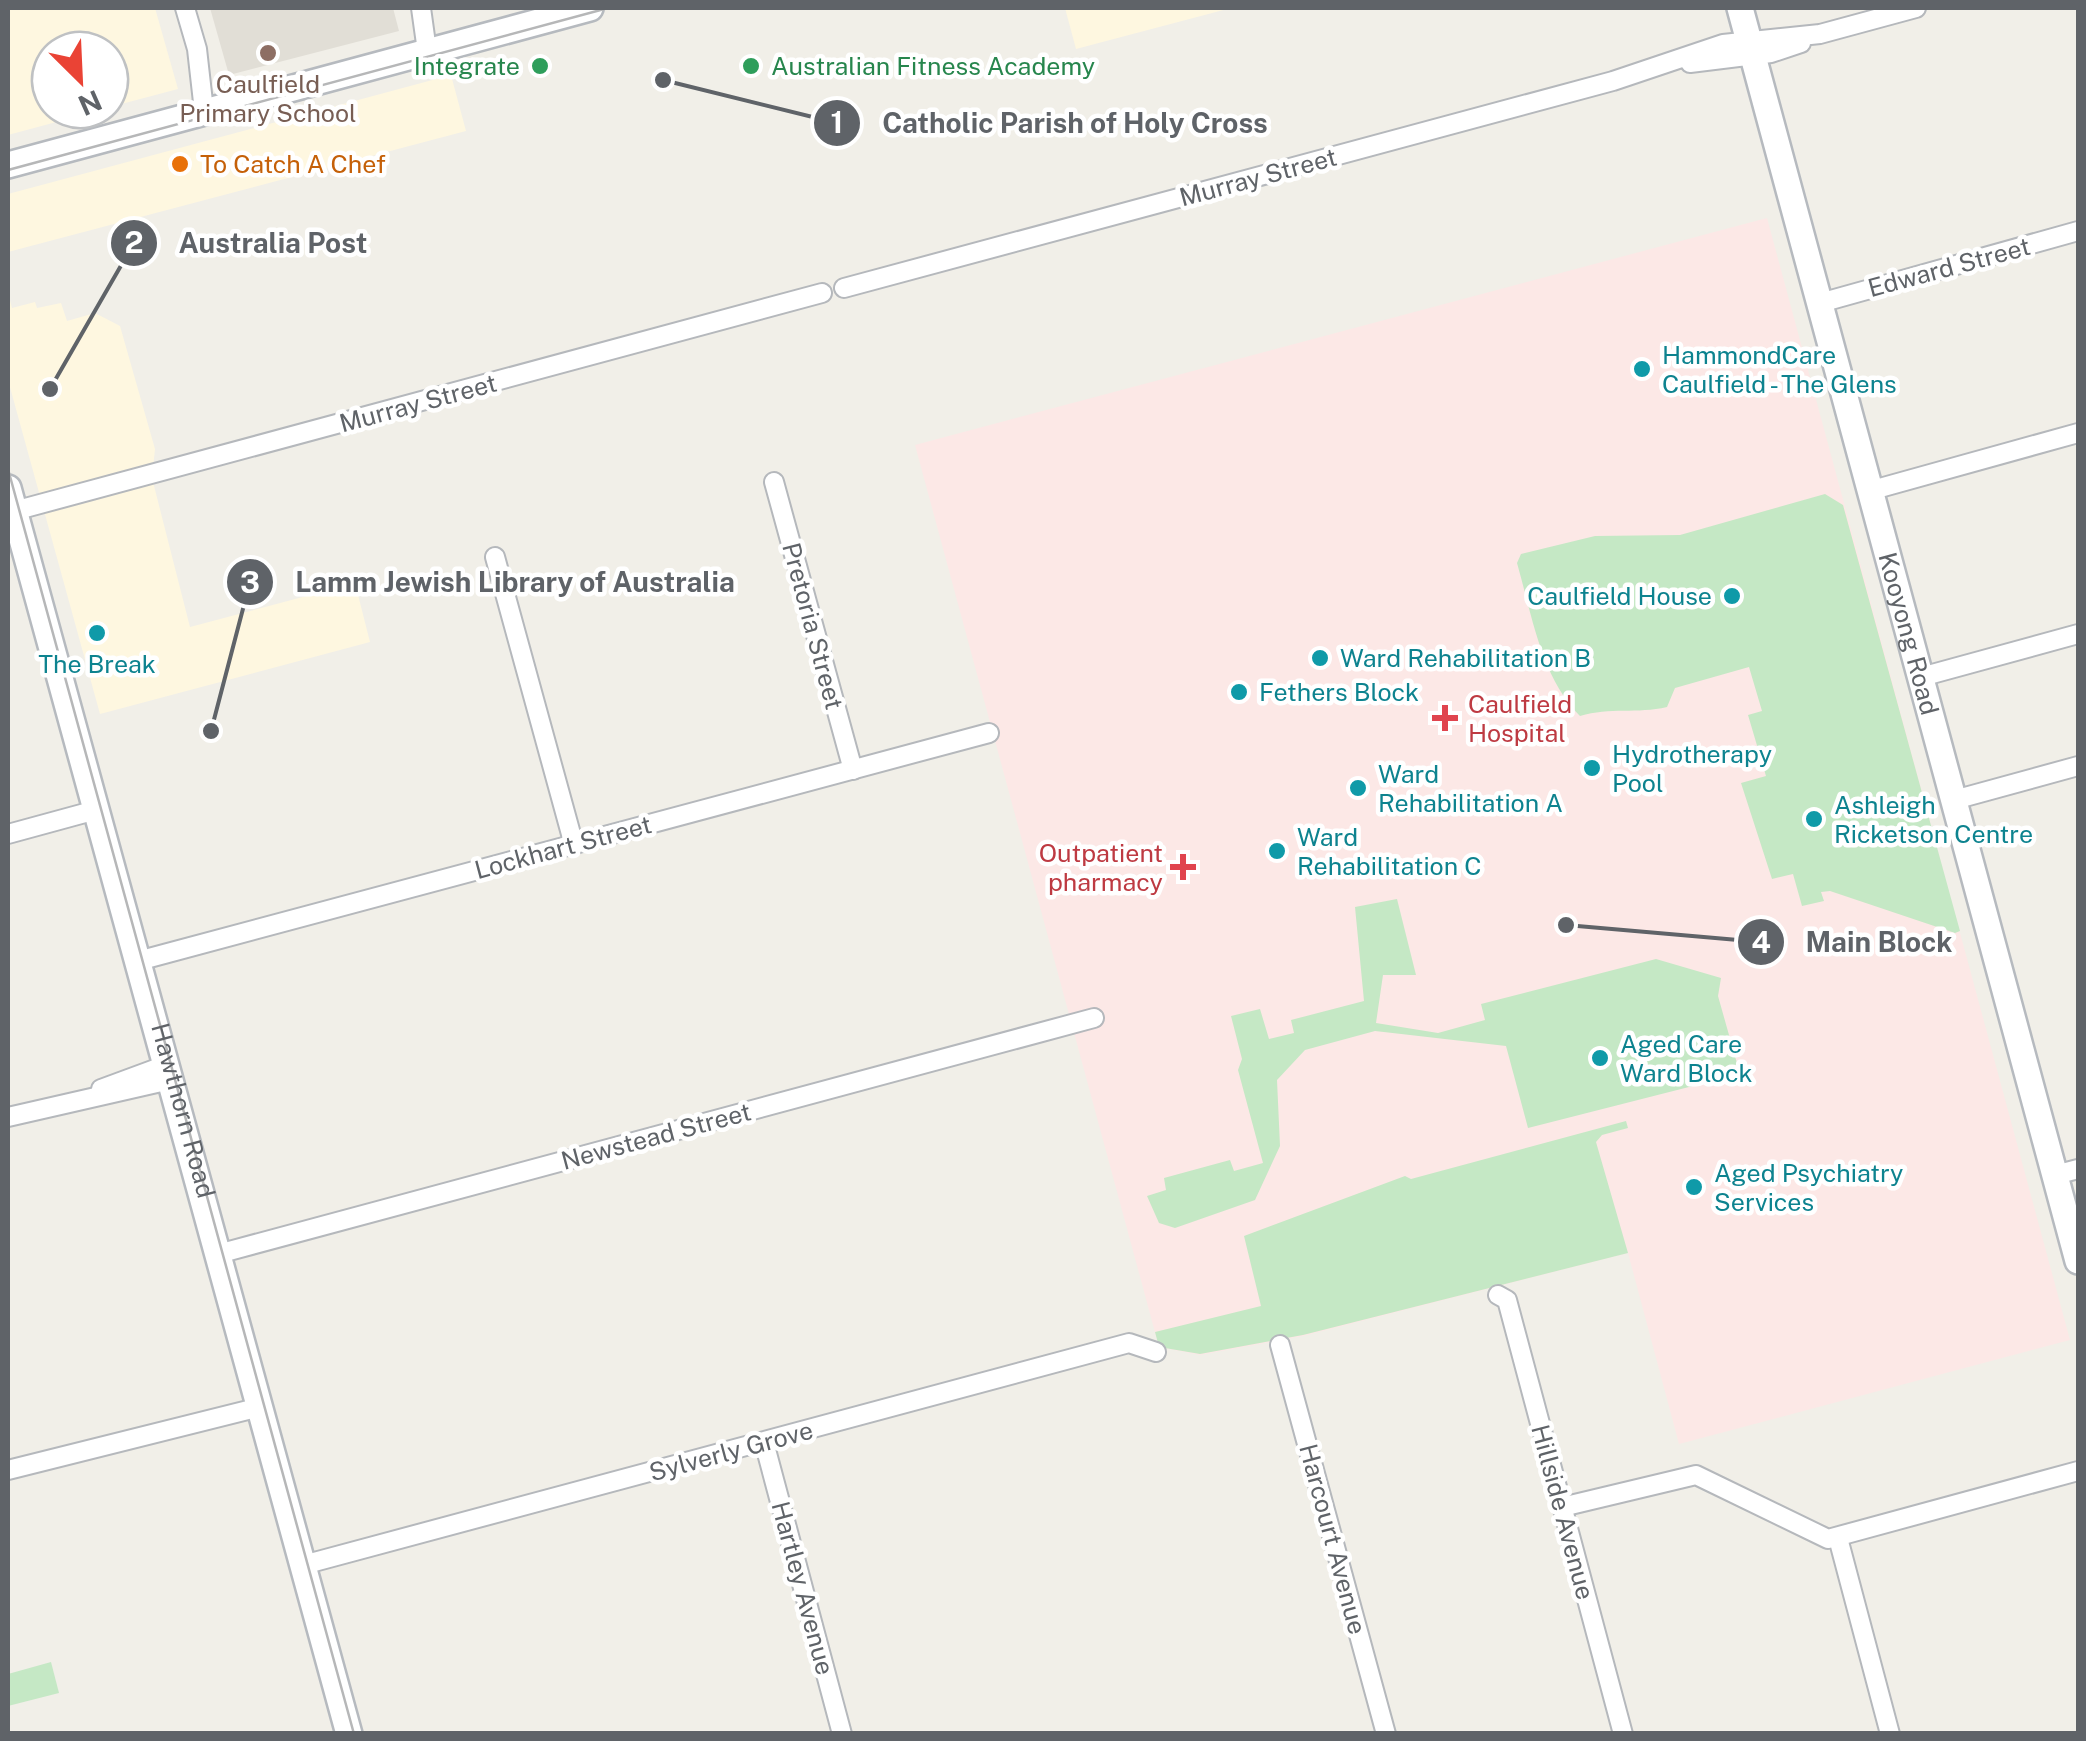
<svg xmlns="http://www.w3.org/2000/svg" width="2086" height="1741" viewBox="0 0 2086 1741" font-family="'Public Sans',sans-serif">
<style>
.commercial{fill:#fef7e0}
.education{fill:#e1ded6}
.medical{fill:#fce8e6}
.green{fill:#c5e8c5}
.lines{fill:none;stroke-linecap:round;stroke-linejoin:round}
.street-casing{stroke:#b5b8bc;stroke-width:22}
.secondary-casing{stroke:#b6babf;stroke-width:30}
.street{stroke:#fff;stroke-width:18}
.secondary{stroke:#fff;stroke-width:25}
.tram{stroke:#b6b7b8;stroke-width:2.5}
.education-dot{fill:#8d6e63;stroke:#fff;stroke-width:4}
.leisure-dot{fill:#2e9e5b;stroke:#fff;stroke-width:4}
.food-dot{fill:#e8710a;stroke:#fff;stroke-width:4}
.culture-dot{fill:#0f9aa8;stroke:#fff;stroke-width:4}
.health-dot{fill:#e0444e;stroke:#fff;stroke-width:4}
.labels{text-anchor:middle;stroke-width:9;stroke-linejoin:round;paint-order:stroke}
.leisure-label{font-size:25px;fill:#27864d;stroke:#fff;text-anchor:end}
.education-label{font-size:25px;fill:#785e54;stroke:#fff}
.food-label{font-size:25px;fill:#c56008;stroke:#fff;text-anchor:start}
.street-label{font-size:25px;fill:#5f6368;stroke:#fff}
.culture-label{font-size:25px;fill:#0d838f;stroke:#fff;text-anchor:start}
.health-label{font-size:25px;fill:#be3a42;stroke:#fff;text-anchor:start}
.leader{fill:none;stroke:#5f6368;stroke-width:4}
.callout-dot{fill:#5f6368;stroke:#fff;stroke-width:4}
.mark-label{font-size:30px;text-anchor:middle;font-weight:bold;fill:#fff}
.callout-label{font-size:28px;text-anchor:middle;font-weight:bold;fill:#5f6368;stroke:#fff;stroke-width:9;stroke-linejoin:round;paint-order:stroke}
</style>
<rect width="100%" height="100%" fill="#f1efe8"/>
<g class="commercial">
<polygon points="8,8 155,8 178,89 110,107 110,50 50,50 50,110 101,110 8,135"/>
<polygon points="1065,8 1231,8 1076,49"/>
<polygon points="451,75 466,131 8,252 8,194"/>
<polygon points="8,293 12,308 35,302 37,308 61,303 67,321 95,313 120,326 155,449 152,478 190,627 355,583 370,642 100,714 8,380"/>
</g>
<polygon class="education" points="210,8 393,8 399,31 229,75"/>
<polygon class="medical" points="1767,218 2070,1340 1679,1444 1628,1253 1303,1336 1200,1355 1159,1347 915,445"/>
<g class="green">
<path d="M1825,494L1843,505L1960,931L1955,933L1830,891L1821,892L1824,901L1802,906L1793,874L1772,879L1741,783L1766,776L1748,715L1762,711L1749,667L1675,688L1667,707C1637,714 1610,707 1580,716C1541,677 1532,615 1517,563L1521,554L1595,536L1680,535Z"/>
<polygon points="1397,899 1416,975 1383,975 1376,1023 1438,1033 1485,1020 1481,1004 1656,959 1721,978 1718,996 1740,1074 1528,1128 1506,1046 1375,1031 1305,1050 1277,1080 1280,1146 1255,1200 1175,1228 1159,1223 1147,1196 1166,1190 1164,1178 1230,1160 1234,1171 1263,1163 1238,1070 1242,1059 1231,1016 1260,1009 1269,1039 1294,1033 1291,1020 1364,1001 1355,907"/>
<polygon points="1626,1121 1628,1128 1602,1135 1596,1142 1628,1253 1303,1335 1200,1354 1159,1347 1155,1332 1261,1306 1244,1236 1405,1176 1411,1179"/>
<polygon points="51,1662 59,1693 8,1706 8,1674"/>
</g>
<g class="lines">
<defs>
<g id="street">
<polyline points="185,8 197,49 204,111"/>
<polyline points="421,8 427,51"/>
<polyline points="1690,63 1771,53 1801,43"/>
<polyline points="844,288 1613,81 1723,44 1820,34 1916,8"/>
<polyline points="1820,303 2078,231"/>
<polyline points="774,482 853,770"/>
<polyline points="1869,491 2078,433"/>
<polyline points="14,511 822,293"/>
<polyline points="495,557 574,845"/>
<polyline points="1921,677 2078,634"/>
<polyline points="1954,800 2078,766"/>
<polyline points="8,834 96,810"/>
<polyline points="138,961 989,733"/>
<polyline points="101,1089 166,1065"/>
<polyline points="8,1117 170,1080"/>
<polyline points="2055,1175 2078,1169"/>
<polyline points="218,1254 1094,1018"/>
<polyline points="1498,1295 1507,1300 1623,1734"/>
<polyline points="1280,1345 1386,1734"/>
<polyline points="764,1442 842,1734"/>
<polyline points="8,1470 260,1407"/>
<polyline points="1562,1507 1696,1475 1828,1539 2078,1471"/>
<polyline points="1838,1538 1890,1734"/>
<polyline points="303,1565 1129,1343 1156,1352"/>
</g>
<g id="secondary">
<path id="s1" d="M1740,8L2078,1261"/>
<polyline points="8,165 590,8"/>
<polyline points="8,488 349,1734"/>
</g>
</defs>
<use href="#street" class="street-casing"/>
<use href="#secondary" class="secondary-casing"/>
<use href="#street" class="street"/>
<use href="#secondary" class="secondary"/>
<g class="tram">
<polyline points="8,170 608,8"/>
<path id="s2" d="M8,469L354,1734"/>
</g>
</g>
<circle class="education-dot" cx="268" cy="53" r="10"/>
<g class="leisure-dot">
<circle cx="540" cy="66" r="10"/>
<circle cx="751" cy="66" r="10"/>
</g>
<circle class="food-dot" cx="180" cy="164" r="10"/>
<g class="culture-dot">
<circle cx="1642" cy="369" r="10"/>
<circle cx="1732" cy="596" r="10"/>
<circle cx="97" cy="633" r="10"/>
<circle cx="1320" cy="658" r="10"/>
<circle cx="1239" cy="692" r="10"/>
<circle cx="1592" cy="768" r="10"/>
<circle cx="1358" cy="788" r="10"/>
<circle cx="1814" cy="819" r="10"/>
<circle cx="1277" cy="851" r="10"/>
<circle cx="1600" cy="1058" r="10"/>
<circle cx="1694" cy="1187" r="10"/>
</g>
<g class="health-dot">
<path d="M1440 703h10v10h10v10h-10v10h-10v-10h-10v-10h10z"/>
<path d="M1178 852h10v10h10v10h-10v10h-10v-10h-10v-10h10z"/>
</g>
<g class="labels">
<g class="leisure-label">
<text x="520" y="75">Integrate</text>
<text x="771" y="75" text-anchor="start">Australian Fitness Academy</text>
</g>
<g class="education-label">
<text x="268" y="93">Caulfield<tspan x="268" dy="29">Primary School</tspan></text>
</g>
<g class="food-label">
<text x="200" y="173">To Catch A Chef</text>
</g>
<g class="street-label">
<text transform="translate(1258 177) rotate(-15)" y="9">Murray Street</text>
<text transform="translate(1949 267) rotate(-15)" y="9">Edward Street</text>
<text transform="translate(418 403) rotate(-15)" y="9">Murray Street</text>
<text transform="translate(813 626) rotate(75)" y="9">Pretoria Street</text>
<text dy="9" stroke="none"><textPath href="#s1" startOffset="648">Kooyong Road</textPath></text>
<text transform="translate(563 847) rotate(-15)" y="9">Lockhart Street</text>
<text dy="9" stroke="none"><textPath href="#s2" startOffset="665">Hawthorn Road</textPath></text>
<text transform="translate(656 1136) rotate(-15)" y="9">Newstead Street</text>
<text transform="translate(731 1451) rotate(-15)" y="9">Sylverly Grove</text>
<text transform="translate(1563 1512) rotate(75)" y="9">Hillside Avenue</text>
<text transform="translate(1333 1539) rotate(75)" y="9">Harcourt Avenue</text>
<text transform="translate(803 1588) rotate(75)" y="9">Hartley Avenue</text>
</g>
<g class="culture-label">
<text x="1662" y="364">HammondCare<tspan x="1662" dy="29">Caulfield - The Glens</tspan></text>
<text x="1712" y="605" text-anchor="end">Caulfield House</text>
<text x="1340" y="667">Ward Rehabilitation B</text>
<text x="97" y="673" text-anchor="middle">The Break</text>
<text x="1259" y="701">Fethers Block</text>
<text x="1612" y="763">Hydrotherapy<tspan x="1612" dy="29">Pool</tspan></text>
<text x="1378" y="783">Ward<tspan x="1378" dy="29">Rehabilitation A</tspan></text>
<text x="1834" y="814">Ashleigh<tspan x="1834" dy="29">Ricketson Centre</tspan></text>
<text x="1297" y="846">Ward<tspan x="1297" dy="29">Rehabilitation C</tspan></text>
<text x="1620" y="1053">Aged Care<tspan x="1620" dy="29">Ward Block</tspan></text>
<text x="1714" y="1182">Aged Psychiatry<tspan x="1714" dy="29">Services</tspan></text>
</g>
<g class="health-label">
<text x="1468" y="713">Caulfield<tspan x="1468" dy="29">Hospital</tspan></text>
<text x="1163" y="862" text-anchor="end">Outpatient<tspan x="1163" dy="29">pharmacy</tspan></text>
</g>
</g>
<path class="leader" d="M663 80L837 123M50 389L134 243M211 731L250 582M1566 925L1761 942"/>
<g class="callout-dot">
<circle cx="663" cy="80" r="10"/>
<circle cx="50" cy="389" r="10"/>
<circle cx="211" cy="731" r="10"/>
<circle cx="1566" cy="925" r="10"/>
<circle cx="837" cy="123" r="25"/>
<circle cx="134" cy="243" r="25"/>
<circle cx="250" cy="582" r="25"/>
<circle cx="1761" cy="942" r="25"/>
</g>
<g class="mark-label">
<text x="837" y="133">1</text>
<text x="134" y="253">2</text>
<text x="250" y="593">3</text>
<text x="1761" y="953">4</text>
</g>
<g class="callout-label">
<text x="1075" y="133">Catholic Parish of Holy Cross</text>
<text x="273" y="253">Australia Post</text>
<text x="515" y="592">Lamm Jewish Library of Australia</text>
<text x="1879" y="952">Main Block</text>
</g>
<rect width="2086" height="1741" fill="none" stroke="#5f6368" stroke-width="20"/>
<g transform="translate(80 80) rotate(156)"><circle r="48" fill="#ffffff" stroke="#bfc1c3" stroke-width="2.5"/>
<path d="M0-8L18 38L0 25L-18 38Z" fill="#ea4335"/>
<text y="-15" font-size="28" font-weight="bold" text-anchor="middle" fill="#5f6368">N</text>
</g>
</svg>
